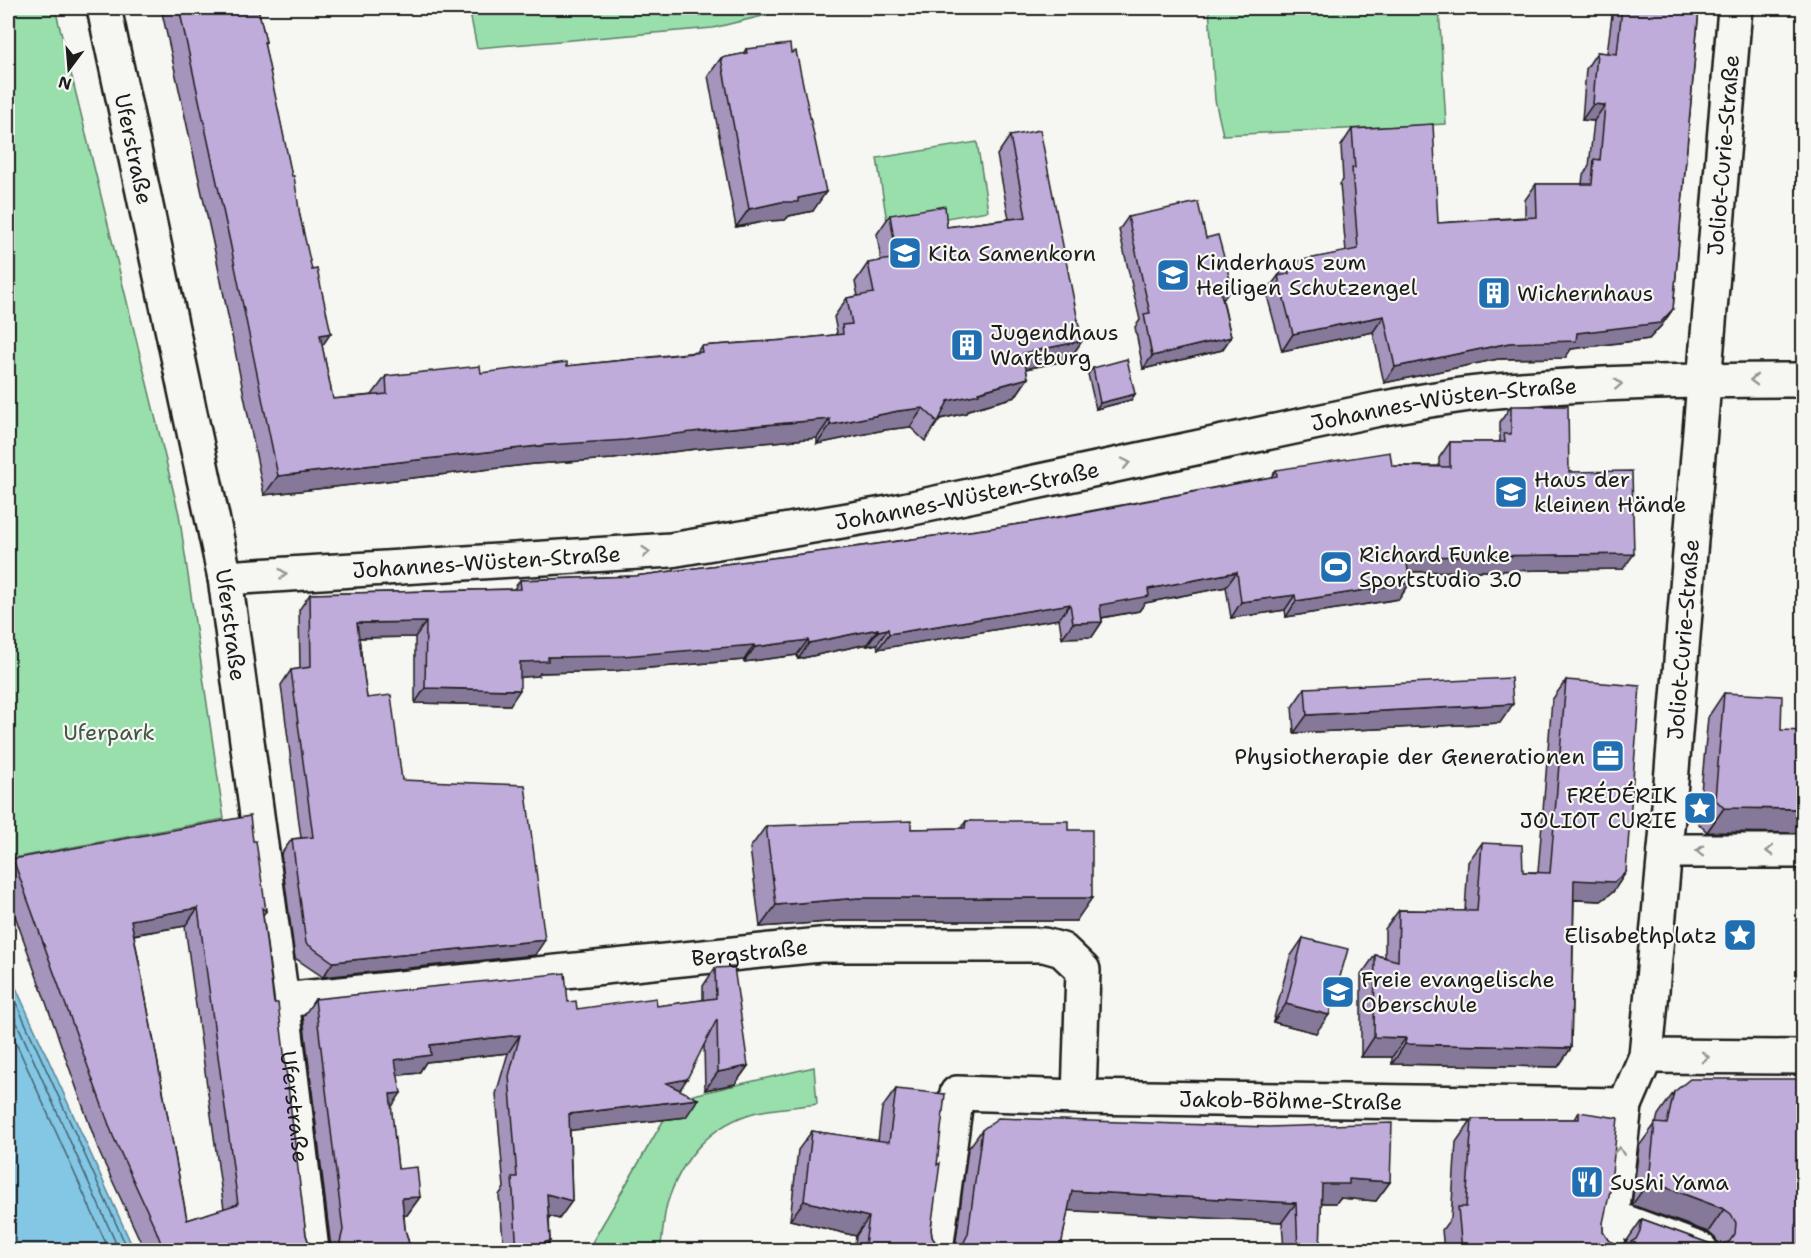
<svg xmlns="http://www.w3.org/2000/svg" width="1811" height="1258" viewBox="0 0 1811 1258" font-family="'Shantell Sans',sans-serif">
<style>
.green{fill:#98dfac;stroke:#5a7e64;stroke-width:1.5}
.water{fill:#83c7e4;stroke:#5a8394;stroke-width:1.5}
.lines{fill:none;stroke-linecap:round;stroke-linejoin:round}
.shore{stroke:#45606c;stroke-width:1.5}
.street-casing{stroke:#1c1c1c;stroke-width:38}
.street{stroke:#f6f6f2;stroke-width:33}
.wall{fill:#a594bc;stroke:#1c1c1c;stroke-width:1.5;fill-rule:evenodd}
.shaded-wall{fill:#867899;stroke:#1c1c1c;stroke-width:1.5}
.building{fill:#c0acdb;stroke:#1c1c1c;stroke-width:1.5;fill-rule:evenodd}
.oneway{stroke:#949492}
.labels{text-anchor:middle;stroke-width:4.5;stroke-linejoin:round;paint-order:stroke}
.street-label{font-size:22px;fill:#1c1c1c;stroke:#f6f6f2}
.poi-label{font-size:22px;fill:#1c1c1c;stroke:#f6f6f2;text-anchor:start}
.park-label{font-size:22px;fill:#415647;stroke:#f6f6f2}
</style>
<rect width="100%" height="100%" fill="#f6f6f2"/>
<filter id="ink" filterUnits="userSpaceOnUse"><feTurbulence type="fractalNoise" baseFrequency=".0167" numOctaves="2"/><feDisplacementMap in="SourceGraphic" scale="12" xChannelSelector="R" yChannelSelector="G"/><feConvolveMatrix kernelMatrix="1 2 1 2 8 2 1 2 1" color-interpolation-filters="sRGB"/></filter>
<g filter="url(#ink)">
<g class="green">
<polygon points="8,8 55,8 179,514 224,819 8,859"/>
<polygon points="469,8 795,8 713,28 477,48"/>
<polygon points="1209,8 1439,8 1446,124 1223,135 1215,100"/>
<polygon points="977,142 988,211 888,228 877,158"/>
<path d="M814,1067L817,1104C797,1107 777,1108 757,1112C710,1124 681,1159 667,1204C663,1219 663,1236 660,1250H594L590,1246L676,1099Z"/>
</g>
<polygon class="water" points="8,970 134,1250 8,1250"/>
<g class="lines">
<g class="shore">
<polyline points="8,985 128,1250"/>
<polyline points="8,1003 119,1250"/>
<polyline points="8,1025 109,1250"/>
</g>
<defs>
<g id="street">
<path id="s1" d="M104,8L225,578L282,1000L312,1250"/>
<path id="s2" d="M225,578L671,550L889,513L1379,409C1418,402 1458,394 1497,391C1599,382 1701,380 1804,380"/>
<polyline points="1665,851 1804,851"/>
<path id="s3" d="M282,1000L820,945H1044L1062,950L1083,970L1079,1097"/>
<polyline points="1646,1056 1804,1057"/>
<polyline points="1612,1217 1701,1250"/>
<path id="s4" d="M936,1250L957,1093L1079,1097L1625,1105"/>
<path id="s5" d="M1605,1250L1612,1217L1625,1105L1646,1056L1669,806L1735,8"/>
</g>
</defs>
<use href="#street" class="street-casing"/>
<use href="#street" class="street"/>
</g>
<g class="wall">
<polygon points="161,8 258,8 266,42 264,44 300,216 322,346 333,399 372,395 386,376 481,373 567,366 697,352 701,346 786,340 835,335 837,332 834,317 847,298 858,296 855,282 868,263 881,261 877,234 890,215 947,227 1009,219 997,155 1010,136 1082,341 1069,360 1026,369 1028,378 1015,397 968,410 966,413 940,419 925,441 910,427 884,430 817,444 817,438 696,449 613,459 534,464 264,495 217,261"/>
<polygon points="1613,8 1699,8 1673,309 1661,326 1649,339 1571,349 1565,358 1498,359 1384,383 1373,332 1282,351 1266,292 1288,263 1346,252 1340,184 1343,180 1341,146 1352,129 1438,223 1525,217 1525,200 1536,184 1582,184 1583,175 1589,166 1594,121 1582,120 1586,69 1597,52 1607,53"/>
<polygon points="746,49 813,211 789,216 785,220 768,221 736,227 708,76 721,58 743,54"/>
<polygon points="1128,217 1206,238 1223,300 1231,337 1222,350 1143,369 1135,327 1140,320 1119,230"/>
<polygon points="1093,368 1135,394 1131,400 1096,409 1088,374"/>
<polygon points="1511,406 1569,472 1623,569 1408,572 1410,583 1399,599 1286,617 1285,610 1231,618 1226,587 1145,603 1139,611 1102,618 1102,622 1092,637 1062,638 1059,619 878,649 877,644 867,646 867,644 798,659 797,655 744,662 744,660 613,671 540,673 538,676 520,677 510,705 415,703 415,637 359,638 367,698 402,780 535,955 323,977 295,958 281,854 292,839 301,838 281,685 291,670 300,669 299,610 310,594 514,589 520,580 635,576 870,545 1026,523 1271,477 1276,470 1392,466 1439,466 1439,458 1450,442 1499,442 1500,440 1500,422"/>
<polygon points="1566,680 1626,872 1613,892 1601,901 1574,900 1571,1048 1558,1067 1392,1064 1392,1057 1361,1057 1361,975 1375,955 1385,957 1385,929 1399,910 1465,911 1468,862 1482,843 1523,872 1538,872 1552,700"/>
<polygon points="1305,688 1500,723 1294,733 1292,707"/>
<polygon points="1724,693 1781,730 1707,832 1698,823 1708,717"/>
<polygon points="966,821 1068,830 1076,921 842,921 760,927 750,848 766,826 911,829 961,828"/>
<path d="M253,841L266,911L263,915L306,1235L309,1243L313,1247L311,1251H145L100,1154L8,896V867L13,859ZM185,926L224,1209L187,1220L134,935Z"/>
<polygon points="1303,938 1316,1033 1273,1022 1290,957"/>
<polygon points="715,968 748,1066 735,1084 705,1090 704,1044 679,1090 686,1117 570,1130 572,1201 559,1219 549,1216 550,1241 546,1248 546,1251 504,1251 499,1195 504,1188 496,1094 508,1053 426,1062 419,1073 398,1075 391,1108 398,1169 420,1197 407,1215 404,1215 405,1229 411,1251 330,1251 331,1248 303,1017 315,999 568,1002 577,1009 657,1006 703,1000 703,986"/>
<polygon points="896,1089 937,1165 931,1229 932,1237 937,1245 947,1250 955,1248 968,1149 982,1130 1390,1182 1376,1201 1340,1198 1336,1203 1321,1203 1320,1251 1284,1251 1282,1222 1068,1210 1060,1251 854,1251 856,1236 790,1220 798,1150 812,1131 878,1141 882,1108"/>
<polygon points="1674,1092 1803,1251 1444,1251 1442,1230 1451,1218 1456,1142 1472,1119 1575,1119 1579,1112 1603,1223 1603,1232 1608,1240 1617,1245 1625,1244 1626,1242 1642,1219 1711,1244 1719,1245 1715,1238 1708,1232 1632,1205 1639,1146 1656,1123 1658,1115"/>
</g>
<g class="shaded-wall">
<polygon points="1593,104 1605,105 1594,121 1582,120"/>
<polygon points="826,192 813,211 789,216 785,220 768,221 736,227 749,209"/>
<polygon points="1232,287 1223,300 1211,302 1220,289"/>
<polygon points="1673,309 1661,326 1649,339 1571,349 1565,358 1498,359 1384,383 1395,367 1509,343 1577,333"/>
<polygon points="1384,316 1373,332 1282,351 1293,334"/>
<polygon points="331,333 318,352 320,335"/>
<polygon points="1231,337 1222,350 1143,369 1152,356"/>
<polygon points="1082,341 1069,360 1010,372 1023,353"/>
<polygon points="1028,378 1015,397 968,410 966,413 935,420 948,401"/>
<polygon points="1135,394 1131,400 1096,409 1100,403"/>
<polygon points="923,408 910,427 884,430 817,444 830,425 898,411"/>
<polygon points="830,419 817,438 696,449 613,459 534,464 264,495 278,476 547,445"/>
<polygon points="1634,554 1623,569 1395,572 1406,557"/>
<polygon points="1237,572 1226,587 1145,603 1139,611 1089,620 1100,605 1148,589"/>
<polygon points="1410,583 1399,599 1286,617 1296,601"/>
<polygon points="1295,595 1285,610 1231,618 1241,602"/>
<polygon points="1070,604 1059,619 878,649 889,634"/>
<polygon points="426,622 415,637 346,638 357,623"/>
<polygon points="1102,622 1092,637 1062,638 1073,623"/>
<polygon points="878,629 867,644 798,659 809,643"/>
<polygon points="888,629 877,644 867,646 878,631"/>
<polygon points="808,640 797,655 744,662 755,647"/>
<polygon points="754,645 744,660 613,671 540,673 538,676 510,678 520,662 548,657"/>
<polygon points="425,688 520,690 510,705 415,703"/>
<polygon points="1513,704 1500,723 1294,733 1307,715"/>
<polygon points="1724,808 1803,809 1803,833 1707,832"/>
<polygon points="1626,872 1613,892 1601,901 1561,899 1574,880"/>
<polygon points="858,898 1092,898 1076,921 842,921 760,927 776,905"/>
<polygon points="198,908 185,926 119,937 131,920"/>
<polygon points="545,940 535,955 323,977 333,962"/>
<polygon points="1286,1004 1329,1015 1316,1033 1273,1022"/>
<polygon points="520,1035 508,1053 426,1062 419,1073 382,1077 395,1060 430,1045"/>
<polygon points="1374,1037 1406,1038 1392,1057 1361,1057"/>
<polygon points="1405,1044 1571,1048 1558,1067 1392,1064"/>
<polygon points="748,1066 735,1084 705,1090 718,1072"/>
<polygon points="687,1079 675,1097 666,1083"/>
<polygon points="401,1093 389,1111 390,1094"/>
<polygon points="698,1099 686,1117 557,1132 569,1114"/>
<polygon points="1349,1179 1390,1182 1376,1201 1340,1198 1336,1203 1308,1203 1322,1184"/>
<polygon points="1649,1181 1724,1209 1708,1232 1632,1205"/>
<polygon points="1072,1191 1296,1203 1282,1222 1058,1210"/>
<polygon points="547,1194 572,1201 559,1219 535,1212"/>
<polygon points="420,1197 407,1215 390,1216 402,1198"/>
<polygon points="804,1201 869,1217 856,1236 790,1220"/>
<polygon points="550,1241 544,1251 545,1242"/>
</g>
<g class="building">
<polygon points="179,8 258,8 266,42 264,42 292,176 294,176 300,216 312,270 317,269 331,333 320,335 333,399 387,394 386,376 480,366 481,373 567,362 567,366 702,352 701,346 786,340 843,334 842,325 852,324 847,298 874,293 868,263 897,258 890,215 945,206 947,227 1026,217 1010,136 1040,130 1082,341 1023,353 1028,378 978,392 979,394 948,401 938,422 923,408 898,411 830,425 830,419 709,430 626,440 547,445 278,476 230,242"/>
<polygon points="1622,8 1699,8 1673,309 1660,323 1577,333 1576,341 1509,343 1395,367 1384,316 1293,334 1278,276 1289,274 1288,263 1358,249 1352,168 1355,168 1352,129 1433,124 1438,223 1537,217 1536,184 1592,184 1594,159 1600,160 1605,105 1593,104 1597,52 1617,54"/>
<polygon points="790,44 791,53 796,51 826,192 798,198 798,202 781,202 749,209 721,58 747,53 746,49"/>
<polygon points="1198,202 1206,238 1218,235 1232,287 1220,289 1231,337 1152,356 1144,314 1150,313 1128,217"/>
<polygon points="1127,359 1135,394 1100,403 1093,368"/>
<polygon points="1511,406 1568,406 1569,472 1632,471 1634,554 1406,557 1410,583 1296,601 1295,595 1241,602 1237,572 1148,589 1149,596 1100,605 1102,622 1073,623 1070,604 889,634 888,629 878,631 878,629 809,643 808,640 755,647 754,645 623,656 548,657 548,661 520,662 520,690 425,688 426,622 357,623 367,698 391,695 402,780 525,785 545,940 333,962 306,943 292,839 313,837 291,670 311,667 310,594 521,589 520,580 635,576 870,545 1026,523 1083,513 1277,476 1276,470 1390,452 1392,466 1450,467 1450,442 1505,442 1504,434 1511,434"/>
<polygon points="1511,678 1513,704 1307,715 1305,688"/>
<polygon points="1566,680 1640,686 1626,872 1614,882 1574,880 1571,1048 1405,1044 1406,1038 1374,1037 1375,955 1398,961 1399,910 1477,911 1482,843 1522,845 1523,872 1550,873"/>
<polygon points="1724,693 1782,696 1781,730 1803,731 1803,809 1724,808 1715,799"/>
<path d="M250,816L253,841H256L266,911L262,908L274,1003H278L306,1235L309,1243L313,1247L302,1251H164L156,1230L113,1136L13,859ZM198,908L238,1204L187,1220L131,920Z"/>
<polygon points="911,821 911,829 965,828 966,821 1068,821 1068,830 1092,830 1092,898 858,898 776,905 766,826"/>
<polygon points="1303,938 1348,949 1329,1015 1286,1004"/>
<polygon points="734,967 748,1066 718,1072 717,1019 687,1079 666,1083 698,1099 569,1114 572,1201 547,1194 550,1241 545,1242 546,1251 517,1251 512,1177 517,1177 509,1076 520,1035 430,1045 431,1055 395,1060 401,1093 390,1094 398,1169 417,1167 420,1197 402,1198 405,1229 411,1251 343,1251 340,1242 343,1230 315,999 565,973 568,1002 576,1001 577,1009 656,998 657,1006 716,998 715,968"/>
<polygon points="1690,1079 1803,1079 1803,1128 1798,1127 1803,1130 1803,1251 1462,1251 1458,1207 1466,1207 1472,1119 1579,1119 1579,1112 1618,1118 1610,1191 1603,1223 1603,1232 1608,1240 1617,1245 1628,1244 1636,1239 1640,1231 1642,1219 1711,1244 1720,1245 1729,1242 1735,1234 1736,1223 1731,1214 1724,1209 1649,1181 1655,1123 1667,1124 1674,1092"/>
<polygon points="896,1089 945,1094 937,1165 940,1163 931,1229 932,1237 937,1245 947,1250 957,1248 964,1242 968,1234 982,1130 998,1118 1268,1127 1392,1123 1390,1182 1349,1179 1349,1184 1322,1184 1320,1251 1298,1251 1296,1203 1072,1191 1060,1251 864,1251 869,1217 804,1201 812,1131 889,1142"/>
</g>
<defs><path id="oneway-chevron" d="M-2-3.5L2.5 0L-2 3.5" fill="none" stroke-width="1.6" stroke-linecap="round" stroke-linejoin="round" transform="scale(1.5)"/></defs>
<g class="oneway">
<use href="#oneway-chevron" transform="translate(1754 380) rotate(180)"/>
<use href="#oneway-chevron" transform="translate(1618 384) rotate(-3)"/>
<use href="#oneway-chevron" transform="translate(1126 463) rotate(-12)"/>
<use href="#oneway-chevron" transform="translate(646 552) rotate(-4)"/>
<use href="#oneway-chevron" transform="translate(283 574) rotate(-4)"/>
<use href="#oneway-chevron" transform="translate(1700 851) rotate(-179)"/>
<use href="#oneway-chevron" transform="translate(1770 851) rotate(179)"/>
<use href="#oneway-chevron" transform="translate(1705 1057) rotate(1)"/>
<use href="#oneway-chevron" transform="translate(1619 1151) rotate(-83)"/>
</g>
</g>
<defs>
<symbol id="school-square" viewBox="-11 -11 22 22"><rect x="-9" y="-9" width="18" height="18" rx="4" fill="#1f6fb2" stroke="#f6f6f2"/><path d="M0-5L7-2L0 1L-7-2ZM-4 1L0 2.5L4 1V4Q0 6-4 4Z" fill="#fff"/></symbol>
<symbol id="building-square" viewBox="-11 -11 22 22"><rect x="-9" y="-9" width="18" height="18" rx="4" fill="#1f6fb2" stroke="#f6f6f2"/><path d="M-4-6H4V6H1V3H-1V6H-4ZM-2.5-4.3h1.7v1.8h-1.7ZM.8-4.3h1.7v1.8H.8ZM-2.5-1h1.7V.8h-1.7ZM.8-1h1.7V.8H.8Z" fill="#fff"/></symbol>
<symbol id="stadium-square" viewBox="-11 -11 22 22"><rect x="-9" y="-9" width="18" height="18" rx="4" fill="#1f6fb2" stroke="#f6f6f2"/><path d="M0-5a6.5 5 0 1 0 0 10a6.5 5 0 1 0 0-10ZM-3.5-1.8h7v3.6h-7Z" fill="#fff"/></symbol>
<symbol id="office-square" viewBox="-11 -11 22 22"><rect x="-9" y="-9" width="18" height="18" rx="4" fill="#1f6fb2" stroke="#f6f6f2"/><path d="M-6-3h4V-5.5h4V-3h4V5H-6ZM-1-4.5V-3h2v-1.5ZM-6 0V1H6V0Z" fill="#fff"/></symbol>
<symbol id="sight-square" viewBox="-11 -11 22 22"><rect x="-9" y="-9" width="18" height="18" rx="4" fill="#1f6fb2" stroke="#f6f6f2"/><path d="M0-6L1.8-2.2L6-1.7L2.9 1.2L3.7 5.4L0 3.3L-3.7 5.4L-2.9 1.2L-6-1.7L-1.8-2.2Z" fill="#fff"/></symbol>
<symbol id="restaurant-square" viewBox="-11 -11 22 22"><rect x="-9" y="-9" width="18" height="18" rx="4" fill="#1f6fb2" stroke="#f6f6f2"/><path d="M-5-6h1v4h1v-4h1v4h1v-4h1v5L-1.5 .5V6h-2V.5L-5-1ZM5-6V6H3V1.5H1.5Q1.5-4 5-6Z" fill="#fff"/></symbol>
</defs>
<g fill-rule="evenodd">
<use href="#school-square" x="886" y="234" width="38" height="38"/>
<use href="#school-square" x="1154" y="256" width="38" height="38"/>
<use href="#building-square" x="1475" y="274" width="38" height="38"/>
<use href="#building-square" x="948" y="326" width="38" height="38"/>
<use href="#school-square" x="1492" y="473" width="38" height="38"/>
<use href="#stadium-square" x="1317" y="548" width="38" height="38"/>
<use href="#office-square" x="1589" y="737" width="38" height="38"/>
<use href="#sight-square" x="1681" y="789" width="38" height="38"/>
<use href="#sight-square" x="1721" y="916" width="38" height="38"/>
<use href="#school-square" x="1319" y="973" width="38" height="38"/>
<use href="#restaurant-square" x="1568" y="1163" width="38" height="38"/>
</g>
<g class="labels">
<g class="street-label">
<text dy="8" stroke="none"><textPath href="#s1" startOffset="144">Uferstraße</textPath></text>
<text dy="8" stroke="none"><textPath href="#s5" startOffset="1104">Joliot-Curie-Straße</textPath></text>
<text dy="8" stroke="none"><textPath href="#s2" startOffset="1234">Johannes-Wüsten-Straße</textPath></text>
<text dy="8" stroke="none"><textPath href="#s2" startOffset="748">Johannes-Wüsten-Straße</textPath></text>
<text dy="8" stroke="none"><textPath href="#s2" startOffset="262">Johannes-Wüsten-Straße</textPath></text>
<text dy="8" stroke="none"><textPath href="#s1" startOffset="630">Uferstraße</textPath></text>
<text dy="8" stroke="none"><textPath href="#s5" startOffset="618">Joliot-Curie-Straße</textPath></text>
<text dy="8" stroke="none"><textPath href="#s3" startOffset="470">Bergstraße</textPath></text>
<text dy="8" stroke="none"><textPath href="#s4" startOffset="492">Jakob-Böhme-Straße</textPath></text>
<text dy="8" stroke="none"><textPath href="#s1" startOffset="1116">Uferstraße</textPath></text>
</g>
<g class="poi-label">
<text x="928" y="261">Kita Samenkorn</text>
<text x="1196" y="270">Kinderhaus zum<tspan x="1196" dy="25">Heiligen Schutzengel</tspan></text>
<text x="1517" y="301">Wichernhaus</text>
<text x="990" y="340">Jugendhaus<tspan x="990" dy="25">Wartburg</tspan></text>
<text x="1534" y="487">Haus der<tspan x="1534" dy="25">kleinen Hände</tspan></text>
<text x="1359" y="562">Richard Funke<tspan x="1359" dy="25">Sportstudio 3.0</tspan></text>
<text x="1585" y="764" text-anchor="end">Physiotherapie der Generationen</text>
<text x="1677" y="803" text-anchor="end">FRÉDÉRIK<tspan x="1677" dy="25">JOLIOT CURIE</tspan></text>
<text x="1717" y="943" text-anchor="end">Elisabethplatz</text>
<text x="1361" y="987">Freie evangelische<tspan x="1361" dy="25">Oberschule</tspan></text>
<text x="1610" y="1190">Sushi Yama</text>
</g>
<g class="park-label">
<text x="109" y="740">Uferpark</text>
</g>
</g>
<rect width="1811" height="1258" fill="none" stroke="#f6f6f2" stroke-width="30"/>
<rect x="15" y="15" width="1781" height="1228" fill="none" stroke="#1c1c1c" stroke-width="2" filter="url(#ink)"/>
<g transform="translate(69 69) rotate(196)" stroke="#f6f6f2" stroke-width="4.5" paint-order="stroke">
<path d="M0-4.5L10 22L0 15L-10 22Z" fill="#1c1c1c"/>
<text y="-9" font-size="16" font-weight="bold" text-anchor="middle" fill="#1c1c1c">N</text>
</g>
</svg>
